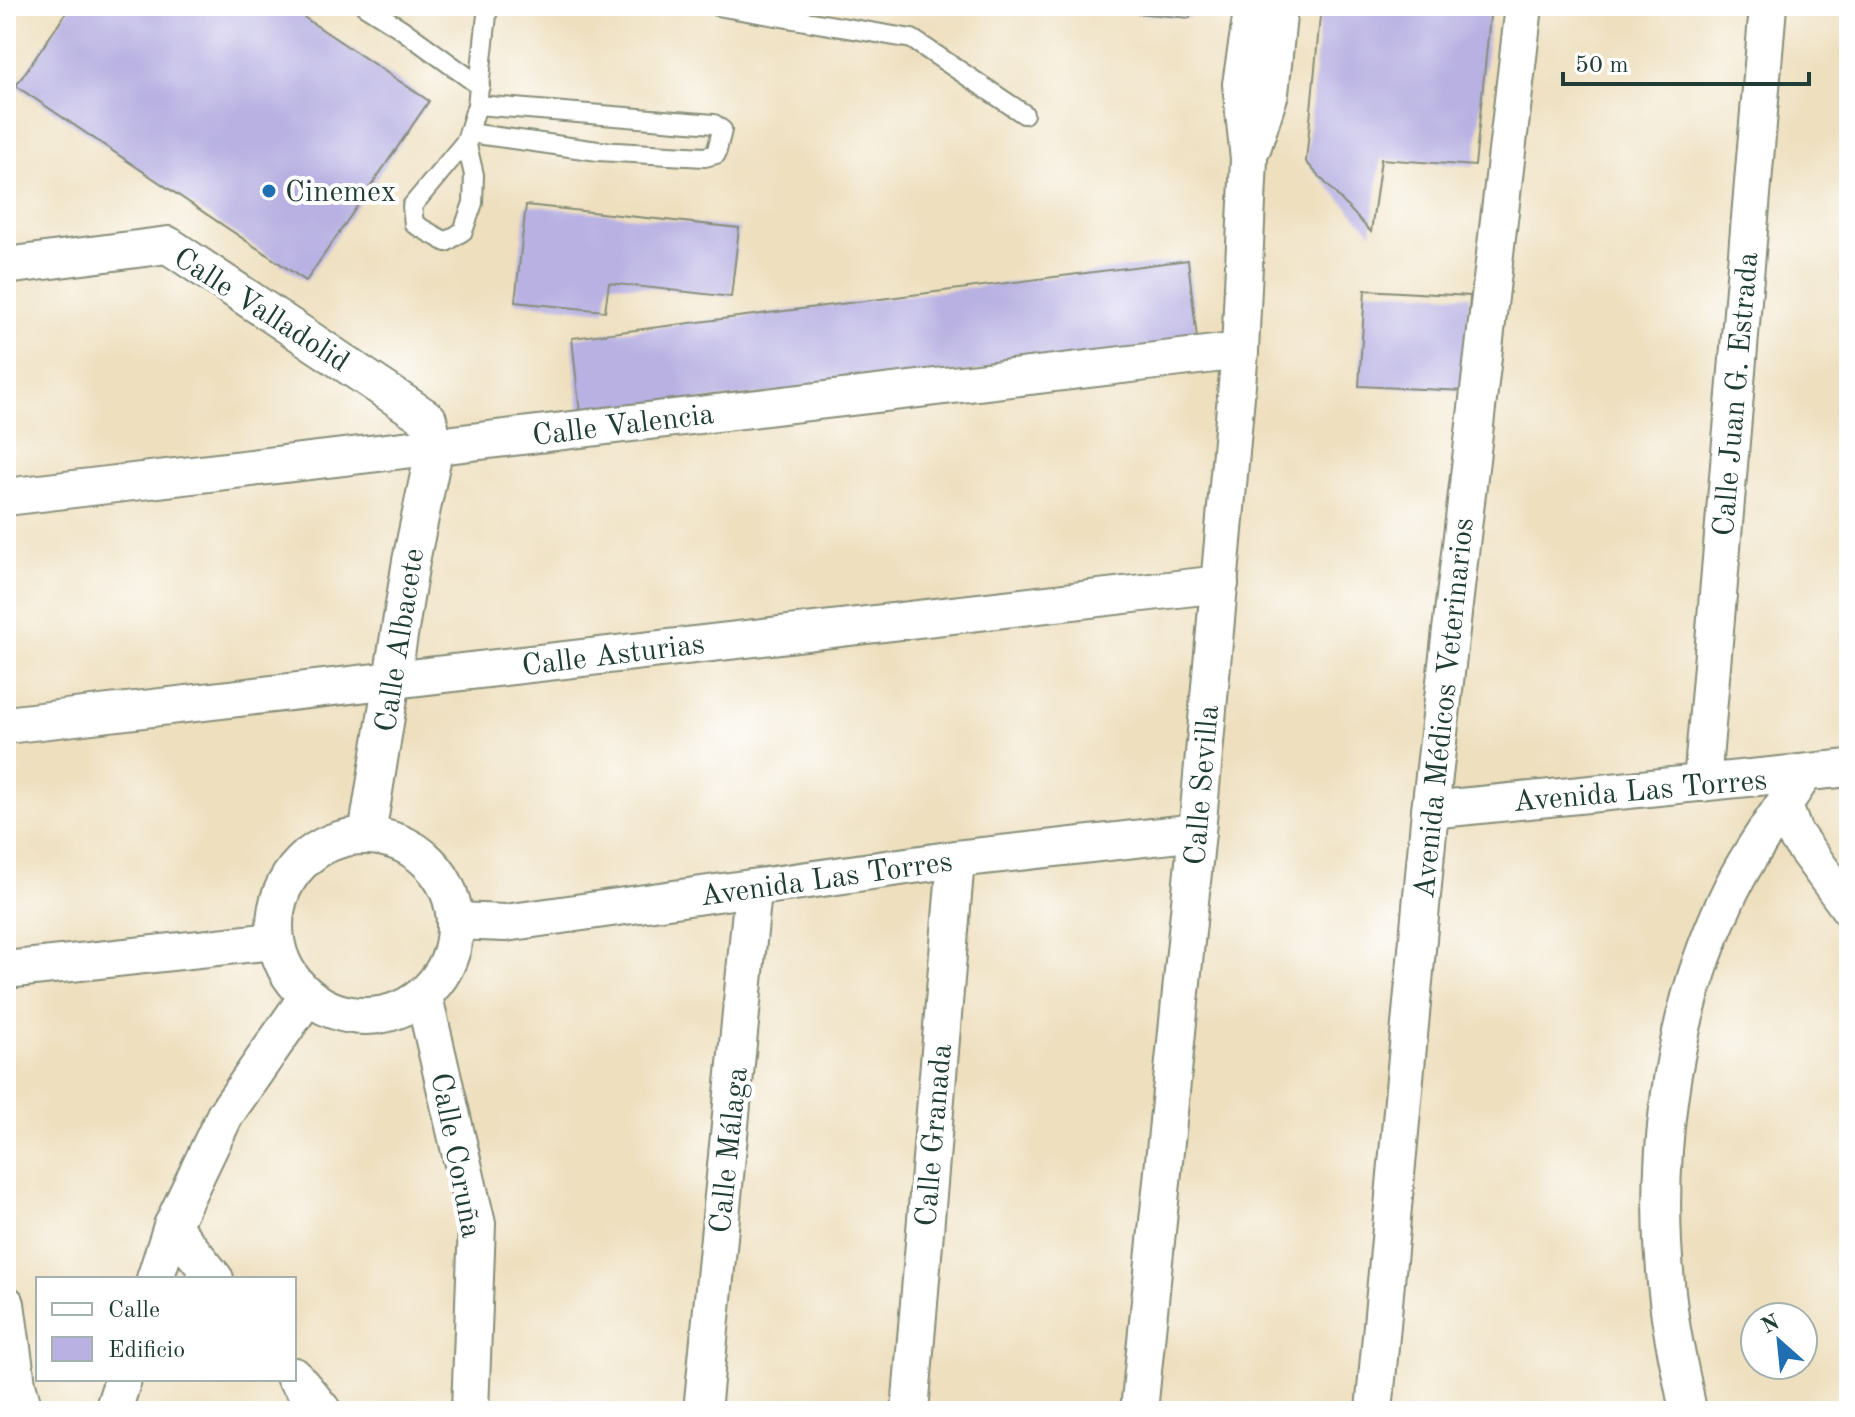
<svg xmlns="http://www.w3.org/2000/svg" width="1855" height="1417" viewBox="0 0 1855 1417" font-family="'Old Standard TT',serif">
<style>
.building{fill:#b8b1e2}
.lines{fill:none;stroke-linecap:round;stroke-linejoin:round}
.lane-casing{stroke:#868e79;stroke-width:22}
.street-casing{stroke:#868e79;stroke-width:40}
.lane{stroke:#fff;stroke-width:18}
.street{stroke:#fff;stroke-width:36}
.poi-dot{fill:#1f6fb2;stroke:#fff;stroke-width:3}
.labels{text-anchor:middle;stroke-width:8;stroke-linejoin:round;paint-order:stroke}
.poi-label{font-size:30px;fill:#1f3d34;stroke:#fff;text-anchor:start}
.street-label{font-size:30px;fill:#1f3d34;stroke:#fff}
</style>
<rect width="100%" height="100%" fill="#fff"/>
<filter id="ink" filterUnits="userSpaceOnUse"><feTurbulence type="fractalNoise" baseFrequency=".0125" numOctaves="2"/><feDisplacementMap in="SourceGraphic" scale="16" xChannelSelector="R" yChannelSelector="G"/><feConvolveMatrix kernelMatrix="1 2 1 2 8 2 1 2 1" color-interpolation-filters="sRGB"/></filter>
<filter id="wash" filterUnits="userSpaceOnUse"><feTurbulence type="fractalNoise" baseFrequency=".006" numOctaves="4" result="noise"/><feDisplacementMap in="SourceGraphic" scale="32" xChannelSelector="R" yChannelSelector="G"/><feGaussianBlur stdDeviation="1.8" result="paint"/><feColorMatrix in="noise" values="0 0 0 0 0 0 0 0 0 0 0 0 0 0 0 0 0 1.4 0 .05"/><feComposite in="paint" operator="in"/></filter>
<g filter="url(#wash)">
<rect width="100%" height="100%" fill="#eedfbe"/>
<g id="blocks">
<g class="building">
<polygon points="71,6 287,6 429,101 306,281 16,86"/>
<polygon points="1081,6 1191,6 1190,18 1081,8"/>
<polygon points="1321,6 1491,6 1475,166 1381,159 1371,232 1306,162"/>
<polygon points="526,205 739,228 731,297 609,283 605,311 515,302"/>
<polygon points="1188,260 1198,347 580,414 572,338"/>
<polygon points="1365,290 1470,296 1465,391 1359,386"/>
</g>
</g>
</g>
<g filter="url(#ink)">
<use href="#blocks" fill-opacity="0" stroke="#868e79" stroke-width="2"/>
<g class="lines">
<defs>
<g id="lane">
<polyline points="365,6 400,28 480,86"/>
<polyline points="717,6 912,39 1024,114"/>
<polyline points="469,133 598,151 705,157 716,154 722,130 714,124 477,105"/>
<polyline points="466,141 474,175 473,203 463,231 446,242 414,224 412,206 466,141 477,105 488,6"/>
</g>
<g id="street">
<polyline points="1253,146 1270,93 1279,6"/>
<polyline points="6,266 168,245 428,419 435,446 411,561 367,835"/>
<polyline points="6,497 1240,351"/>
<polyline points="6,725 1220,584"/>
<polyline points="1702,783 1768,6"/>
<polyline points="1784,806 1794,833 1849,908"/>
<polyline points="1430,810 1849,768"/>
<circle cx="365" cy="926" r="90"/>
<polyline points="456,921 505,923 956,859 1197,832"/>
<polyline points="6,970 274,941"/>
<polyline points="424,997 477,1224 470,1411"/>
<polyline points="172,1226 215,1279"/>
<polyline points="155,1279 172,1226 225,1115 307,997"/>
<polyline points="6,1304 17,1384 24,1411"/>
<polyline points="294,1376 323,1411"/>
<polyline points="113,1411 123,1379"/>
<polyline points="702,1411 753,890"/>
<polyline points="910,1411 956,859"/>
<polyline points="1139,1411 1197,832 1240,351 1249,159 1241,84 1253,6"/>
<polyline points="1374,1411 1430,810 1524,6"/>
<path d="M1688,1411C1682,1377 1673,1343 1669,1309C1651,1174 1668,1022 1727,898C1747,854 1778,815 1804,774"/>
</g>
</defs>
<use href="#lane" class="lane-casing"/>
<use href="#street" class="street-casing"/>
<use href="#lane" class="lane"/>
<use href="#street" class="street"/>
</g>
</g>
<circle class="poi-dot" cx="269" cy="191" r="8"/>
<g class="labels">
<g class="poi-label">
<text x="285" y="201">Cinemex</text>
</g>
<g class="street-label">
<text transform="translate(262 309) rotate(33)" y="10">Calle Valladolid</text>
<text transform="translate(1735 394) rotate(-85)" y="10">Calle Juan G. Estrada</text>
<text transform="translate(623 424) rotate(-7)" y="10">Calle Valencia</text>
<text transform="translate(399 640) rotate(-81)" y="10">Calle Albacete</text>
<text transform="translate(613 654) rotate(-7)" y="10">Calle Asturias</text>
<text transform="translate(1443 708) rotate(-84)" y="10">Avenida Médicos Veterinarios</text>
<text transform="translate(1201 785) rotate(-85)" y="10">Calle Sevilla</text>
<text transform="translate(1640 790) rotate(-5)" y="10">Avenida Las Torres</text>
<text transform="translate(826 878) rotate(-8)" y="10">Avenida Las Torres</text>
<text transform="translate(933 1135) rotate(-85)" y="10">Calle Granada</text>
<text transform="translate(728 1150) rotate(-84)" y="10">Calle Málaga</text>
<text transform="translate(457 1155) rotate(79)" y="10">Calle Coruña</text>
</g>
</g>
<rect width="1855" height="1417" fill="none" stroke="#fff" stroke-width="32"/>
<rect x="36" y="1277" width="260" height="104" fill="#ffffff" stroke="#a5b1ae" stroke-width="2"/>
<rect x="52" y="1303" width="40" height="12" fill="#ffffff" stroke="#a5b1ae" stroke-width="2"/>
<text x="108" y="1317" font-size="24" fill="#1f3d34">Calle</text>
<rect x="52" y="1337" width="40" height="24" fill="#b8b1e2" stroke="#a5b1ae" stroke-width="2"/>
<text x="108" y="1357" font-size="24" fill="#1f3d34">Edificio</text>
<g transform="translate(1779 1341) rotate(333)"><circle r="38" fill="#ffffff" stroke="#a5b1ae" stroke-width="2"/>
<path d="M0-6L14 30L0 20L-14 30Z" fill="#1f6fb2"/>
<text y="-12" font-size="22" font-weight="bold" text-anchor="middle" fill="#1f3d34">N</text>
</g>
<path d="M1563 72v12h246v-12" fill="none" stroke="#1f3d34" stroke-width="4"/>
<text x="1575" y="72" font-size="24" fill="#1f3d34" stroke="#ffffff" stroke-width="6" paint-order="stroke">50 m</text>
</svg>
